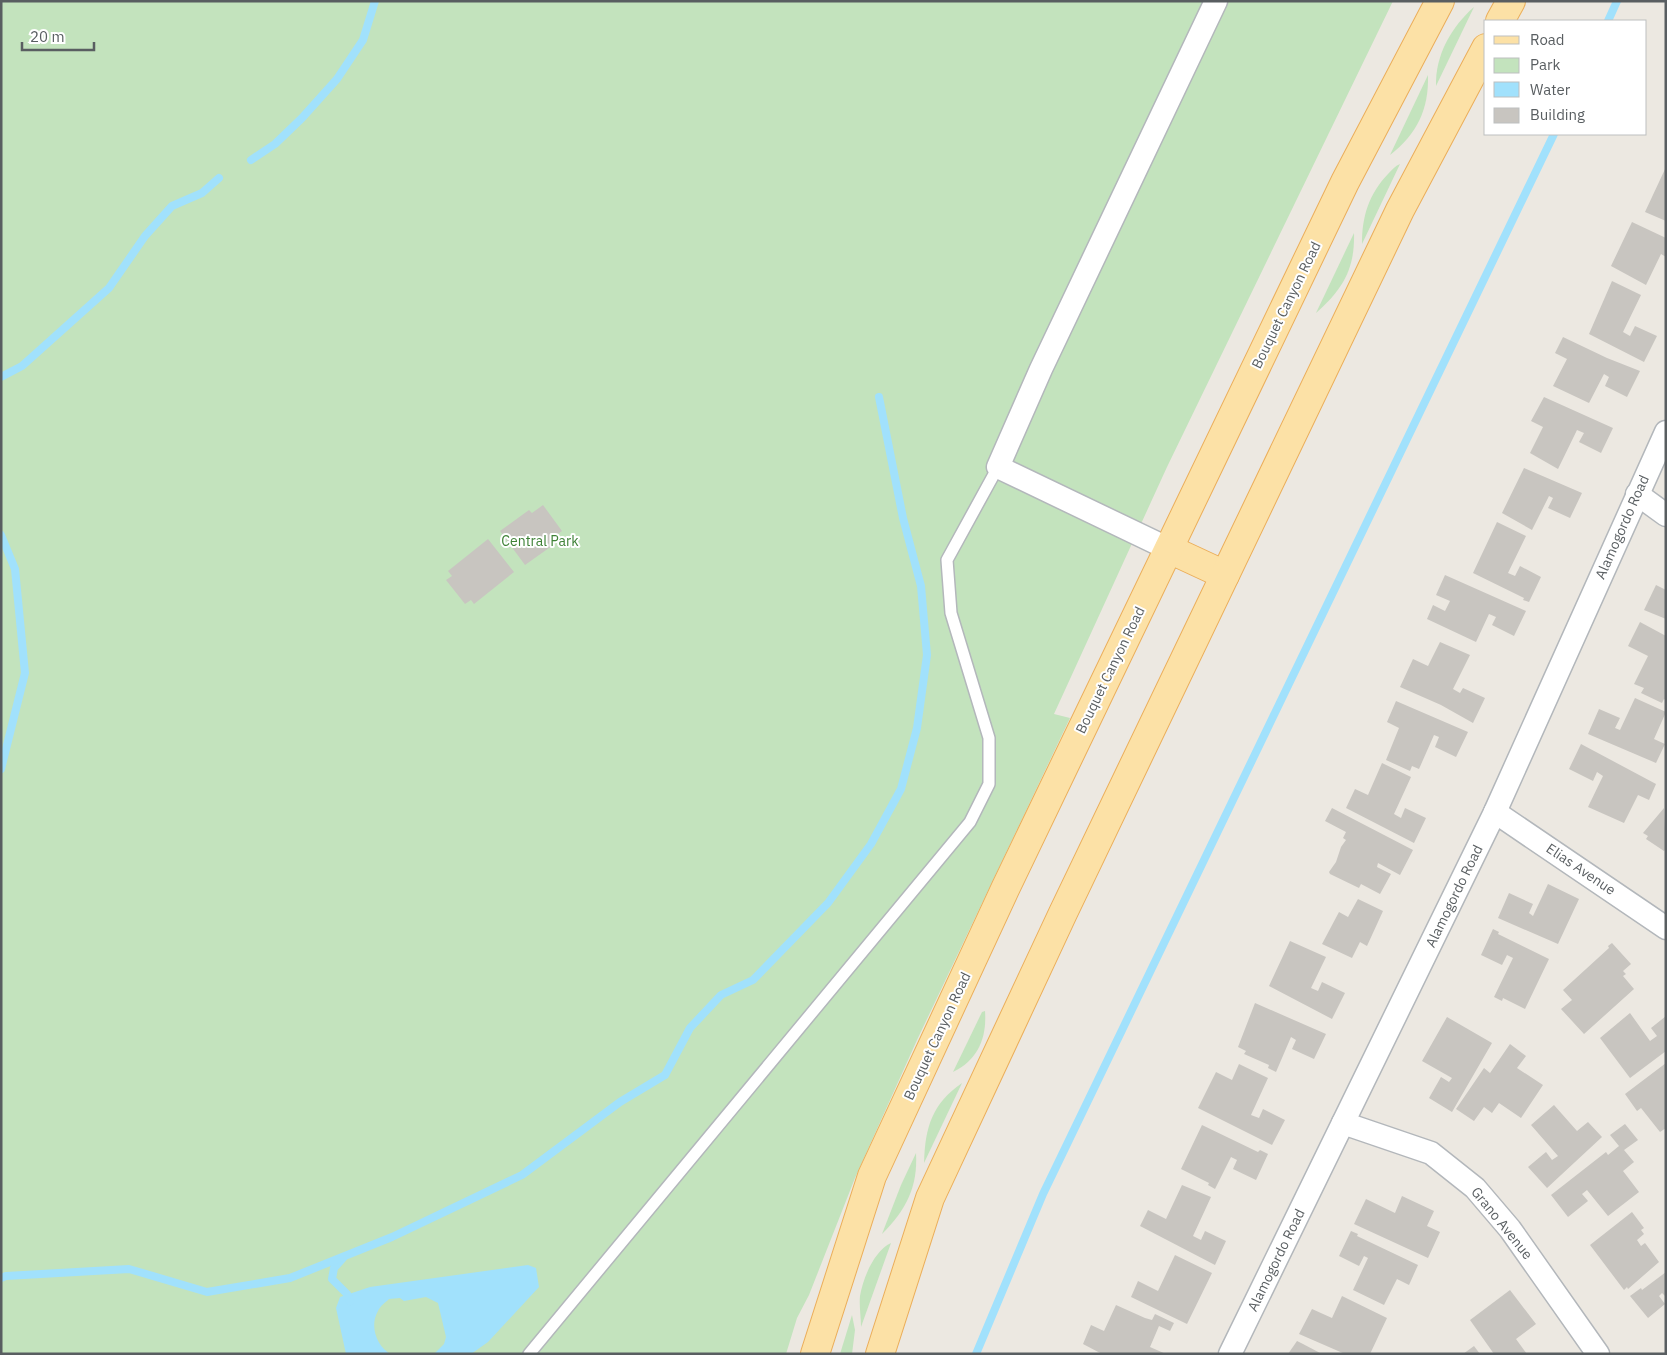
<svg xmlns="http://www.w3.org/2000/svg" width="1667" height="1355" viewBox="0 0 1667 1355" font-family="'IBM Plex Sans',sans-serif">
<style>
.green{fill:#c3e3bd}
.water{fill:#a1e1fc}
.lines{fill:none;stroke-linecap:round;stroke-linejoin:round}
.stream{stroke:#a1e1fc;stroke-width:8}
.building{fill:#c8c5c0}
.service-casing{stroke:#b3b7bb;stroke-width:14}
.minor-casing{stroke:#b3b7bb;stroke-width:25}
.primary-casing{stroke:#ebae5a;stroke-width:30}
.service{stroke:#fff;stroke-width:11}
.minor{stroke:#fff;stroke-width:22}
.primary{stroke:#fce1a6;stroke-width:28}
.labels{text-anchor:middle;stroke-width:4;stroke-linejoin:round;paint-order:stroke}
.street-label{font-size:14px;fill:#595e61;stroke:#fff}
.park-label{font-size:14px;fill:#3f8237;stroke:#fff}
</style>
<rect width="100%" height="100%" fill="#ece8e1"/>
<g class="green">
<polygon points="1,1 1393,1 1167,467 1054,714 1070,718 917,1040 855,1178 809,1295 797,1318 786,1354 1,1354"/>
<path d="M1474,7L1436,86C1435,56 1451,27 1474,7Z"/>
<path d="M1428,75C1429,109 1417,134 1390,155Z"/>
<path d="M1400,164L1362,244C1362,216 1369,194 1388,174C1392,170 1395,166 1400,164Z"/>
<path d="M1354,233C1355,269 1343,289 1316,313Z"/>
<path d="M985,1011C987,1038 978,1060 953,1072L982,1012Z"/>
<path d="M962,1083L924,1163C925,1127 932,1104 962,1083Z"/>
<path d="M916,1153C918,1187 906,1210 882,1234L901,1185Z"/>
<path d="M891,1243L861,1327C861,1317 859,1305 860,1296C863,1278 874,1251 891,1243Z"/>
<polygon points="852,1315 855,1330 852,1354 840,1354"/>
</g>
<path class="water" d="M528,1265L536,1268L539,1287L488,1342L471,1354H434L444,1344L446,1337L438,1303L426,1297L404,1301L400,1298L389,1299C386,1302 380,1306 378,1311C369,1326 377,1347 391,1354H346L336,1308L340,1297L370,1287Z"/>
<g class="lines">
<g class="stream">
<polyline points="1608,21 1617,1"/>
<polyline points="251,160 275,144 302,118 337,79 363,40 375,1"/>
<polyline points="1,377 22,366 109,288 145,236 172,206 202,193 219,178"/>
<polyline points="1,535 15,569 25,673 1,769"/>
<polyline points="343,1258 334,1268 332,1279 347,1294 350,1301"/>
<polyline points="1,1278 6,1276 129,1269 207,1292 290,1278 392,1237 522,1175 620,1102 665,1075 690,1028 721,995 753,980 828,903 871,844 901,789 917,728 927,655 921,586 903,518 879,397"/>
<polyline points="976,1354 1043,1194 1554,134"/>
</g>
</g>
<g class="building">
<polygon points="1666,167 1666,221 1645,212"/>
<polygon points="1632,222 1666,238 1666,257 1661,254 1646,285 1611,266"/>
<polygon points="1612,281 1641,295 1623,332 1630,336 1635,326 1657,336 1644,362 1589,334"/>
<polygon points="1563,337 1607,358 1640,371 1627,397 1605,386 1609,377 1604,374 1589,403 1553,386 1567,359 1555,353"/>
<polygon points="1544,397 1613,428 1601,453 1579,442 1584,433 1577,430 1558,469 1530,453 1543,427 1531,421"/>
<polygon points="1524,468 1582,493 1570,518 1548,508 1553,498 1549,496 1532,530 1502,513"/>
<polygon points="543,505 562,531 552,538 556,543 525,565 500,531 529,510 532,513"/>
<polygon points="1497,522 1526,536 1508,573 1515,576 1520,566 1541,577 1529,602 1523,600 1524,598 1473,573"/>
<polygon points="488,539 514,572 474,604 471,600 465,604 446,580 452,576 448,571"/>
<polygon points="1445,575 1526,611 1514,636 1492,625 1496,617 1489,614 1476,642 1427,619 1433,605 1445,611 1450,601 1436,595"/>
<polygon points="1656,585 1666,590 1666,619 1644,610"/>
<polygon points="1640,622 1666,636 1666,700 1664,699 1662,703 1641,693 1644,688 1634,684 1648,656 1628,646"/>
<polygon points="1440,642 1470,655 1453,689 1460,693 1463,688 1485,698 1473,723 1441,705 1400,687 1413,659 1428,666"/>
<polygon points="1635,698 1666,712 1654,739 1665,744 1656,763 1588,734 1599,709 1620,718 1615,728 1620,730"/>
<polygon points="1396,701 1468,732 1456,757 1435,747 1439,737 1434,735 1419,769 1412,766 1410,771 1386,760 1399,728 1387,722"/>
<polygon points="1581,744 1656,784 1649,800 1638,795 1624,823 1588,807 1603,776 1597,772 1593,781 1569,769"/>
<polygon points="1382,763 1411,777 1394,814 1401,818 1405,808 1426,818 1414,843 1346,808 1355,789 1368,795"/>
<polygon points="1332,808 1413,850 1400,875 1378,863 1377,867 1391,874 1380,894 1361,884 1359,888 1330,874 1329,872 1336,862 1341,847 1346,840 1343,838 1346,832 1325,821"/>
<polygon points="1664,808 1666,849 1664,851 1646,839 1648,836 1643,833"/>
<polygon points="1548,884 1579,899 1558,944 1498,918 1509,893 1533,904 1529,913 1533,916"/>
<polygon points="1358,899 1383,911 1367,946 1360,942 1352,958 1322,944 1339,912 1348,917"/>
<polygon points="1493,929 1499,932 1498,934 1549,959 1525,1009 1503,998 1502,1001 1494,997 1513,958 1507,955 1502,965 1481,955"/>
<polygon points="1290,941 1326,957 1311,988 1318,991 1322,982 1345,993 1332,1019 1269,986"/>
<polygon points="1612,943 1631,964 1623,971 1626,974 1623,976 1634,989 1584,1034 1561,1009 1572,1000 1563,990 1609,948 1608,946"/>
<polygon points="1255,1003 1326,1034 1314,1059 1292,1049 1296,1040 1291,1037 1276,1072 1268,1068 1269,1065 1244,1054 1246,1051 1238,1047"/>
<polygon points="1630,1013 1650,1041 1657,1036 1651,1028 1666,1016 1666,1051 1630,1078 1600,1038"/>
<polygon points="1447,1017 1492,1043 1452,1112 1429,1098 1441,1077 1449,1082 1452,1078 1422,1061"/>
<polygon points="1510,1044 1526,1056 1517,1068 1543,1085 1521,1118 1499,1103 1492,1113 1484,1107 1474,1121 1456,1109 1484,1068 1490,1073"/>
<polygon points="1666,1063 1666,1128 1660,1132 1641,1108 1637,1111 1625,1094"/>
<polygon points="1239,1064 1268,1078 1251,1115 1259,1118 1263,1109 1285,1120 1272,1145 1198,1108 1216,1072 1232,1080"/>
<polygon points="1554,1105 1577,1131 1588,1122 1602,1137 1547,1188 1528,1167 1546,1152 1552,1160 1558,1156 1531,1125"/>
<polygon points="1625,1124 1638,1140 1624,1150 1634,1162 1623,1171 1639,1192 1608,1216 1587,1190 1582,1194 1588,1201 1568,1217 1551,1195 1606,1152 1608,1155 1619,1146 1610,1135"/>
<polygon points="1202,1125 1258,1152 1260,1150 1268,1154 1256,1180 1233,1169 1237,1160 1231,1157 1215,1189 1208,1185 1209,1183 1181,1169"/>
<polygon points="1182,1185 1211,1197 1193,1236 1201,1240 1205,1231 1226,1241 1215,1265 1140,1226 1148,1210 1166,1219"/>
<polygon points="1402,1196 1434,1211 1427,1226 1440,1232 1428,1258 1354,1224 1366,1199 1395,1213"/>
<polygon points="1632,1212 1644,1228 1641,1230 1644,1234 1637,1240 1641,1246 1645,1243 1659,1262 1628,1289 1627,1287 1624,1290 1590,1245"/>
<polygon points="1351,1231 1358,1234 1357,1236 1418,1265 1409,1285 1397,1279 1384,1305 1353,1290 1368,1258 1364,1256 1359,1266 1339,1256"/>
<polygon points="1175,1255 1212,1273 1187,1324 1131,1297 1138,1281 1158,1291"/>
<polygon points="1666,1272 1666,1297 1662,1293 1659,1296 1665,1304 1648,1318 1630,1296 1641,1288 1642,1290"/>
<polygon points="1510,1290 1536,1324 1516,1339 1527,1354 1494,1354 1470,1320"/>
<polygon points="1342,1296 1387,1318 1370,1354 1345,1354 1299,1334 1312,1309 1332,1318"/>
<polygon points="1116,1305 1145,1318 1152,1320 1155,1314 1174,1323 1170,1331 1159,1326 1150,1347 1166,1354 1102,1354 1083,1344 1091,1325 1104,1331"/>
<polygon points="1297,1341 1303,1344 1322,1354 1288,1354"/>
<polygon points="1474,1346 1480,1354 1463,1354"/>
</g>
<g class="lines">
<defs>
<polyline id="service" points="529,1354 970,822 989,784 989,738 951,613 947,560 998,467"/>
<g id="minor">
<polyline points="1637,494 1666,515"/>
<polyline points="1169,549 998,467 1041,369 1216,1"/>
<polyline points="1495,812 1666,928"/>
<polyline points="1343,1123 1431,1153 1475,1188 1510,1229 1598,1354"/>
<polyline points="1230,1354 1495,812 1666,432"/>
</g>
<g id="primary">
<polyline points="1500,21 1511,1"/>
<polyline points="1169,549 1225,575"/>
<polyline points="815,1354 872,1176 1006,887 1345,182 1440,1"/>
<polyline points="880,1354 930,1198 1063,913 1400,210 1486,48"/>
</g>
</defs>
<use href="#service" class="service-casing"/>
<use href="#minor" class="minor-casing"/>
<use href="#primary" class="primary-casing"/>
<use href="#service" class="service"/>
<use href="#minor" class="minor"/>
<use href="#primary" class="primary"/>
</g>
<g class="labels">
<g class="street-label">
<text transform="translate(1286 305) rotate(-64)" y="5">Bouquet Canyon Road</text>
<text transform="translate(1622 527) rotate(-66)" y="5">Alamogordo Road</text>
<text transform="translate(1110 670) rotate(-64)" y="5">Bouquet Canyon Road</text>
<text transform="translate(1581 869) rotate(34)" y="5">Elias Avenue</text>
<text transform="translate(1454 896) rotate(-64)" y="5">Alamogordo Road</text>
<text transform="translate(937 1036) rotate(-65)" y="5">Bouquet Canyon Road</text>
<text transform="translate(1502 1223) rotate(51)" y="5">Grano Avenue</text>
<text transform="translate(1276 1260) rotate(-64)" y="5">Alamogordo Road</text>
</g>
<g class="park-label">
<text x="540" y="546">Central Park</text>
</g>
</g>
<rect width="1667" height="1355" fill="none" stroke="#595e61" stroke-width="5"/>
<rect x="1484" y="20" width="162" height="115" fill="#ffffff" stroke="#bdbfc0"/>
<rect x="1494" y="36" width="25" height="8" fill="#fce1a6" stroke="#bdbfc0"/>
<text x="1530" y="45" font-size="15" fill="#595e61">Road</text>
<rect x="1494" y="58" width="25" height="15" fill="#c3e3bd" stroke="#bdbfc0"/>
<text x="1530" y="70" font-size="15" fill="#595e61">Park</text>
<rect x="1494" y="82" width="25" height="15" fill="#a1e1fc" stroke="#bdbfc0"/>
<text x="1530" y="95" font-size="15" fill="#595e61">Water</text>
<rect x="1494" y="108" width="25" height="15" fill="#c8c5c0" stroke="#bdbfc0"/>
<text x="1530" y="120" font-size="15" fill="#595e61">Building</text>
<path d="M22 42v8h72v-8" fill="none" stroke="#595e61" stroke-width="2.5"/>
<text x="30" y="42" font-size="15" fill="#595e61" stroke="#ffffff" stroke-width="4" paint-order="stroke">20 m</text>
</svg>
